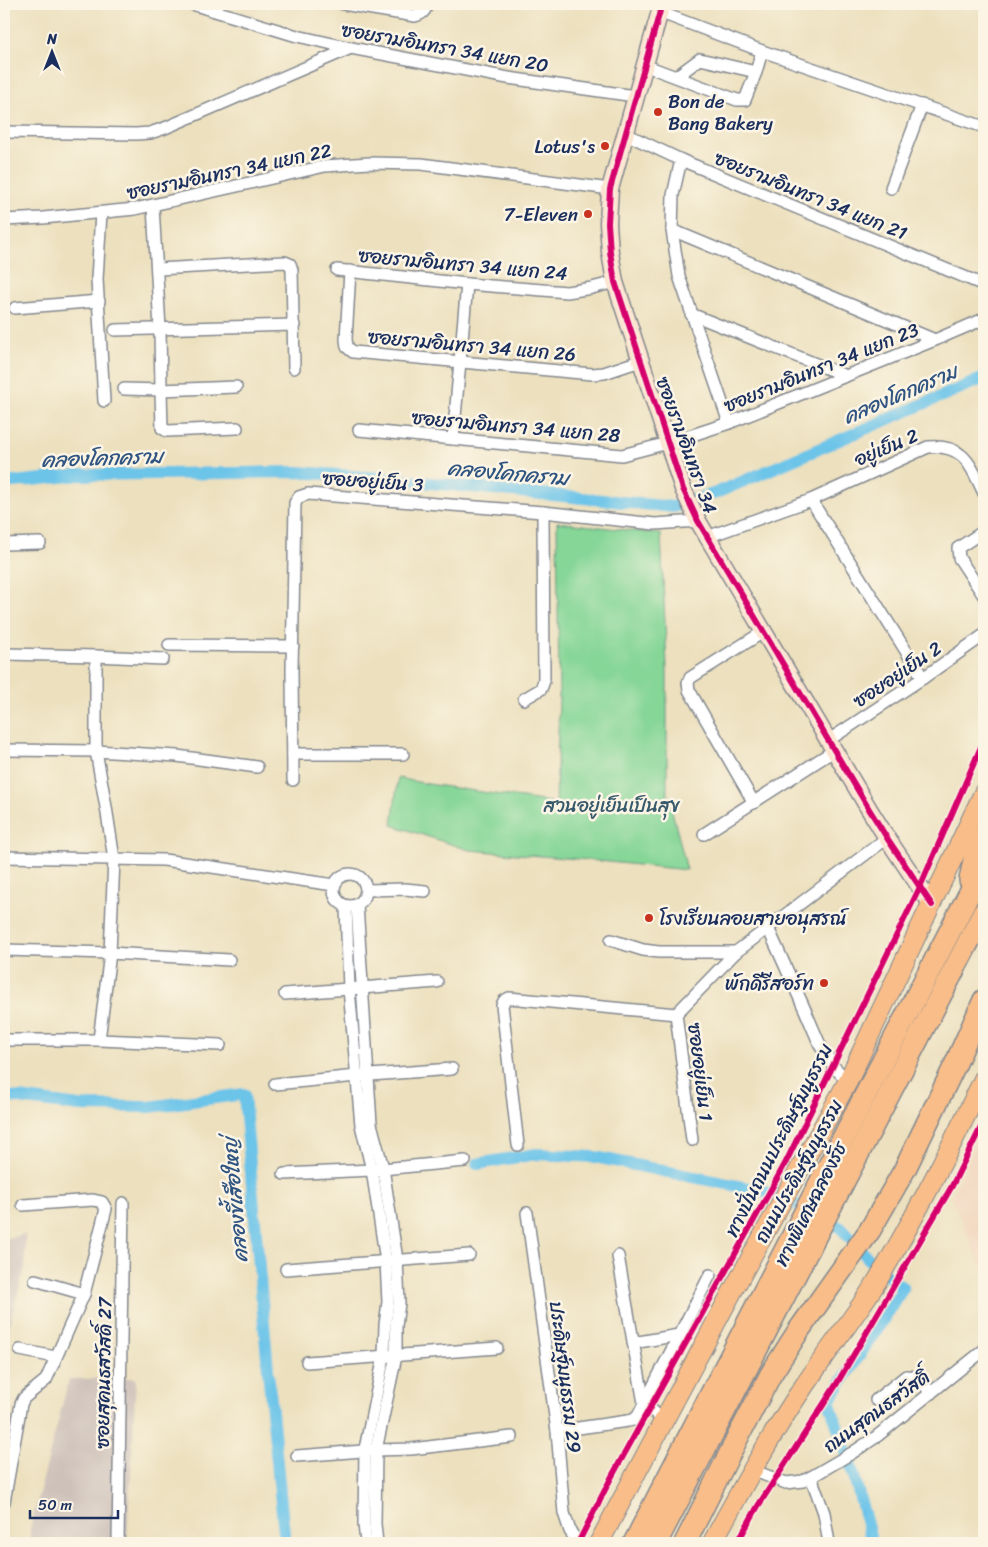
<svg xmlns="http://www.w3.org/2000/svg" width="988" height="1547" viewBox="0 0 988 1547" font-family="Sriracha,'Playpen Sans Thai',sans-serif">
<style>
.built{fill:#f1d5bd}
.industrial{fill:#cec1ba}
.green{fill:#85d697;stroke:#50827a}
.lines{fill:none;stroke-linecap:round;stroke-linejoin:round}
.canal{stroke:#6cc4e9;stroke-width:12}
.street-casing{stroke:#84888e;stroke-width:14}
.secondary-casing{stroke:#84888e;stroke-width:19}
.primary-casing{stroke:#84888e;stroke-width:21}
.highway-casing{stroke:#84888e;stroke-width:24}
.street{stroke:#fff;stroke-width:11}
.secondary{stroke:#fce5d0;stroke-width:16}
.primary{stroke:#f8bd89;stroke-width:19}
.highway{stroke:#f8bd89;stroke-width:21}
.cycleway-casing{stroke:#fcf5e5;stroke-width:9}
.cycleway{stroke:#d6006c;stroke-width:6}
.poi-dot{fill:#c8321e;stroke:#fcf5e5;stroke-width:2}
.labels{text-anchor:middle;stroke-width:5;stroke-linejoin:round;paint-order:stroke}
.street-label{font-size:19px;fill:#1b2f5e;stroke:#fcf5e5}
.poi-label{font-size:19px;fill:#1b2f5e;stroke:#fcf5e5;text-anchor:end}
.park-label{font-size:19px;fill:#36596c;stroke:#fcf5e5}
.water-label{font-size:20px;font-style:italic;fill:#2f5481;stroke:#fcf5e5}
</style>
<rect width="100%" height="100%" fill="#fcf5e5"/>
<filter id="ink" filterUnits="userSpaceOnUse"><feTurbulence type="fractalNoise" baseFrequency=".02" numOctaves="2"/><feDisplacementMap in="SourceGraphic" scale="10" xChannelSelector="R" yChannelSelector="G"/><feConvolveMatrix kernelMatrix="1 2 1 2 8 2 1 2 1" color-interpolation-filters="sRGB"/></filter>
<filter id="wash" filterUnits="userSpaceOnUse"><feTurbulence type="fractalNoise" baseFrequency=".0096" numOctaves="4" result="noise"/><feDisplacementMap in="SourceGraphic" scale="20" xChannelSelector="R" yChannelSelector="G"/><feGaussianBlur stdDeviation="1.12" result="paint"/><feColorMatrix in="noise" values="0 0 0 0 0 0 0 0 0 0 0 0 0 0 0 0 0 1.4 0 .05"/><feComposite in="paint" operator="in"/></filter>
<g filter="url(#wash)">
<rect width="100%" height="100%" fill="#ece0be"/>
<polygon class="built" points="984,1127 984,1272 951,1197"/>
<g class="industrial">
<polygon points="25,1234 25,1267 4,1344 4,1239"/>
<polygon points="136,1378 127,1543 30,1543 30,1529 69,1379"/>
</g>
<polygon class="green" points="557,522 661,534 667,667 667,791 687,870 589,860 469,850 392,825 398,778 428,784 556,803 559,698"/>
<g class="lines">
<g class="canal">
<polyline points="4,483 79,475 298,472 381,478 673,507 716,493 984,378"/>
<polyline points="4,1096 79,1106 149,1107 244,1094 269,1381 285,1543"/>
<polyline points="477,1164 536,1154 595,1157 777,1194 841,1228 875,1266 903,1288 883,1320 829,1401 854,1476 872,1543"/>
</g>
</g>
</g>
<g filter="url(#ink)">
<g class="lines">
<defs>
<g id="street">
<polyline points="192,4 297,36 351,48 508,78 635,96"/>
<path d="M343,4L415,16C422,14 425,12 427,4"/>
<polyline points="659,12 762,51 984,127"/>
<polyline points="644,65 737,100 745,100 756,72 762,51"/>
<polyline points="677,76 700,59 756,72"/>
<polyline points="4,132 136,134 150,133 165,128 351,48"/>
<polyline points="626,134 681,160 984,285"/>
<polyline points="681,160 673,195 672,230 679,276 729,423"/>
<polyline points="891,188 922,105"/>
<polyline points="153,206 160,329 161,390 162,428 167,431 237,428"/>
<polyline points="101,213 97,279 104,401"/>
<polyline points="4,220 43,218 135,209 325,166 369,163 421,164 610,189"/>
<polyline points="672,230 935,340"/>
<polyline points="158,269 285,262 290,264 292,270 294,368"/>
<polyline points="337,270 467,284 567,292 592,288 615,282"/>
<polyline points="350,271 346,339 347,347 353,352 592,374 604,373 640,361"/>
<polyline points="15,308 99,301"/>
<polyline points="691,314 846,376"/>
<polyline points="115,330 294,325"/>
<polyline points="124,389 161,390 236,387"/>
<polyline points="359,430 622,455 668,443 729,423 935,340 984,319"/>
<polyline points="453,439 467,284"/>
<polyline points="811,500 923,678"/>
<polyline points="984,531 958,548 959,558 984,596"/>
<path d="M707,537L811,500L928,447C965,444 970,465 984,493"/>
<polyline points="4,544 40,543"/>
<polyline points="169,645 293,646"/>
<polyline points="4,654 96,656 163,659"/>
<polyline points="96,656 96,751 106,807 114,859 110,953 99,1040"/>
<polyline points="524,699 541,689 544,681 543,512"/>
<polyline points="829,740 923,678 984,635"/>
<polyline points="4,750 96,751 177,756 257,767"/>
<polyline points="293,754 403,754"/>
<polyline points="293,780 292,670 295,503 299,497 308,494 543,512 655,524 698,521"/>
<polyline points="754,803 689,690 688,683 690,678 763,632"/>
<polyline points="704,834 835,750"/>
<polyline points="4,857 164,860 334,885"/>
<circle cx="350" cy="890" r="16"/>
<polyline points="367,890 405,889 425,891"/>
<polyline points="357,905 371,1124 383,1168 397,1260 399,1303 396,1326 396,1356 376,1450 375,1524 377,1543"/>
<polyline points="346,906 349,989 361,1125 372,1170 386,1261 388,1302 385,1325 384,1356 365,1449 364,1524 366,1543"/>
<polyline points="768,928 805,1010 820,1045 833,1066 848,1081"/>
<polyline points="611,940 643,950 659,952 736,952"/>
<polyline points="4,950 110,953 229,960"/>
<polyline points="285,994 437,982"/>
<polyline points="4,1040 99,1040 220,1045"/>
<polyline points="275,1084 357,1076 452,1069"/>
<polyline points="692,1140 676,1014 736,952 887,838"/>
<polyline points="518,1145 502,1005 504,1001 509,998 676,1014"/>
<polyline points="284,1174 372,1170 465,1161"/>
<polyline points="527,1213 557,1431 564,1513 570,1531 578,1543"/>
<polyline points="618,1256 644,1403 664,1421"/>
<polyline points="286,1269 469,1255"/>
<polyline points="35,1280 84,1294"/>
<polyline points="633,1343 679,1335"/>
<polyline points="20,1350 55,1357"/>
<polyline points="307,1362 497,1348"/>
<polyline points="876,1400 906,1376 918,1377 931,1393"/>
<polyline points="557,1431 628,1421 633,1420 638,1416 710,1275"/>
<polyline points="297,1456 376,1450 411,1449 512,1437"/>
<polyline points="752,1470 786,1483 803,1481 811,1477 852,1453 876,1437 984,1350"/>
<polyline points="811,1477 824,1513 829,1543"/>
<polyline points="4,1502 21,1404 24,1398 46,1380 84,1294 106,1209 102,1202 93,1200 23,1205"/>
<polyline points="118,1543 123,1203"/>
</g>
<polyline id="secondary" points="662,4 610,189 608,223 610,252 615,282 683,489 698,521 869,809 887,838 932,905"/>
<g id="primary">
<polyline points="599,1543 731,1294 848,1081 984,792"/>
<path d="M712,1543C741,1490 770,1436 804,1386C827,1352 852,1320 874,1286C915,1219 950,1149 984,1078"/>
</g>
<g id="highway">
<polyline points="970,880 975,855 984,837"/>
<polyline points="634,1543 984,865"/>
<polyline points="656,1543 984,912"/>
<polyline points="685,1543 740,1433 771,1374 799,1330 870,1230 905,1169 955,1065 984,1000"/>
</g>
</defs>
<use href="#street" class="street-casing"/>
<use href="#secondary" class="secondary-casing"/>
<use href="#primary" class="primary-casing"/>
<use href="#highway" class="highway-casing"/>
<use href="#street" class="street"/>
<use href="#secondary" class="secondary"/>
<use href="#primary" class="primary"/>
<use href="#highway" class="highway"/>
<defs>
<g id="cycleway">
<polyline points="662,4 610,189 608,223 610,252 615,282 683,489 698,521 869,809 887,838 932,905"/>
<polyline points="578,1543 611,1478 785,1164 920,887 984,740"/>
<polyline points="737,1543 758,1506 836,1385 952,1186 984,1121"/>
</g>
</defs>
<use href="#cycleway" class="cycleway-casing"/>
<use href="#cycleway" class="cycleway"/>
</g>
</g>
<g class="poi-dot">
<circle cx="658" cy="112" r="5"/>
<circle cx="605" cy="146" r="5"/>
<circle cx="588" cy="214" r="5"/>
<circle cx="649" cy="918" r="5"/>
<circle cx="824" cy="983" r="5"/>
</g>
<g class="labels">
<g class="street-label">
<text transform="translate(445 47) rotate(10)" y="7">ซอยรามอินทรา 34 แยก 20</text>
<text transform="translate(229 171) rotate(-12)" y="7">ซอยรามอินทรา 34 แยก 22</text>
<text transform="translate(811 195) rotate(22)" y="7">ซอยรามอินทรา 34 แยก 21</text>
<text transform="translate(463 264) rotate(5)" y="7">ซอยรามอินทรา 34 แยก 24</text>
<text transform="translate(472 345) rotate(5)" y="7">ซอยรามอินทรา 34 แยก 26</text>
<text transform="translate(821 367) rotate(-22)" y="7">ซอยรามอินทรา 34 แยก 23</text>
<text transform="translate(516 426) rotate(5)" y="7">ซอยรามอินทรา 34 แยก 28</text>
<text transform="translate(687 445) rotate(70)" y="7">ซอยรามอินทรา 34</text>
<text transform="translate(886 447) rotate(-23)" y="7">อยู่เย็น 2</text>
<text transform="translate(373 481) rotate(4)" y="7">ซอยอยู่เย็น 3</text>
<text transform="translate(897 674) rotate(-34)" y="7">ซอยอยู่เย็น 2</text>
<text transform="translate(701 1072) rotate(83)" y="7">ซอยอยู่เย็น 1</text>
<text transform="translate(778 1140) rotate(-63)" y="7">ทางปั่นถนนประดิษฐ์มนูธรรม</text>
<text transform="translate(798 1171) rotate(-61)" y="7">ถนนประดิษฐ์มนูธรรม</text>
<text transform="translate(810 1204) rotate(-63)" y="7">ทางพิเศษฉลองรัช</text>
<text transform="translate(103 1373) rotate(-89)" y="7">ซอยสุคนธสวัสดิ์ 27</text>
<text transform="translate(566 1377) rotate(83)" y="7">ประดิษฐ์มนูธรรม 29</text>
<text transform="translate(876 1411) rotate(-36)" y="7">ถนนสุคนธสวัสดิ์</text>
</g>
<g class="poi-label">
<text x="668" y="108" text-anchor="start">Bon de<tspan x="668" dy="22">Bang Bakery</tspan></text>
<text x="595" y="153">Lotus's</text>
<text x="578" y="221">7-Eleven</text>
<text x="659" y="925" text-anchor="start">โรงเรียนลอยสายอนุสรณ์</text>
<text x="814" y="990">พักดีรีสอร์ท</text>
</g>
<g class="park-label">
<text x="612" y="812">สวนอยู่เย็นเป็นสุข</text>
</g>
<g class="water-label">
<text transform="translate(900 394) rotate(-23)" y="7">คลองโคกคราม</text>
<text transform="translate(102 458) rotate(-2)" y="7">คลองโคกคราม</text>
<text transform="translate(508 473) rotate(5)" y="7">คลองโคกคราม</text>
<text transform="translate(235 1200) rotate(-95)" y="7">คลองขี้เสือใหญ่</text>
</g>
</g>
<rect width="988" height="1547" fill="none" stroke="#fcf5e5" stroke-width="20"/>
<g transform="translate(52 52)" stroke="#fcf5e5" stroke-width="4" paint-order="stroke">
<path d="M0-4L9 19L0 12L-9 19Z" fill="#1b2f5e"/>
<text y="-8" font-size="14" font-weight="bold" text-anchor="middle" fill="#1b2f5e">N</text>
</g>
<path d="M30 1510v8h88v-8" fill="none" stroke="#1b2f5e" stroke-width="2.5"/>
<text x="38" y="1510" font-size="15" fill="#1b2f5e" stroke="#fcf5e5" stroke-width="4" paint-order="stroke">50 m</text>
</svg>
